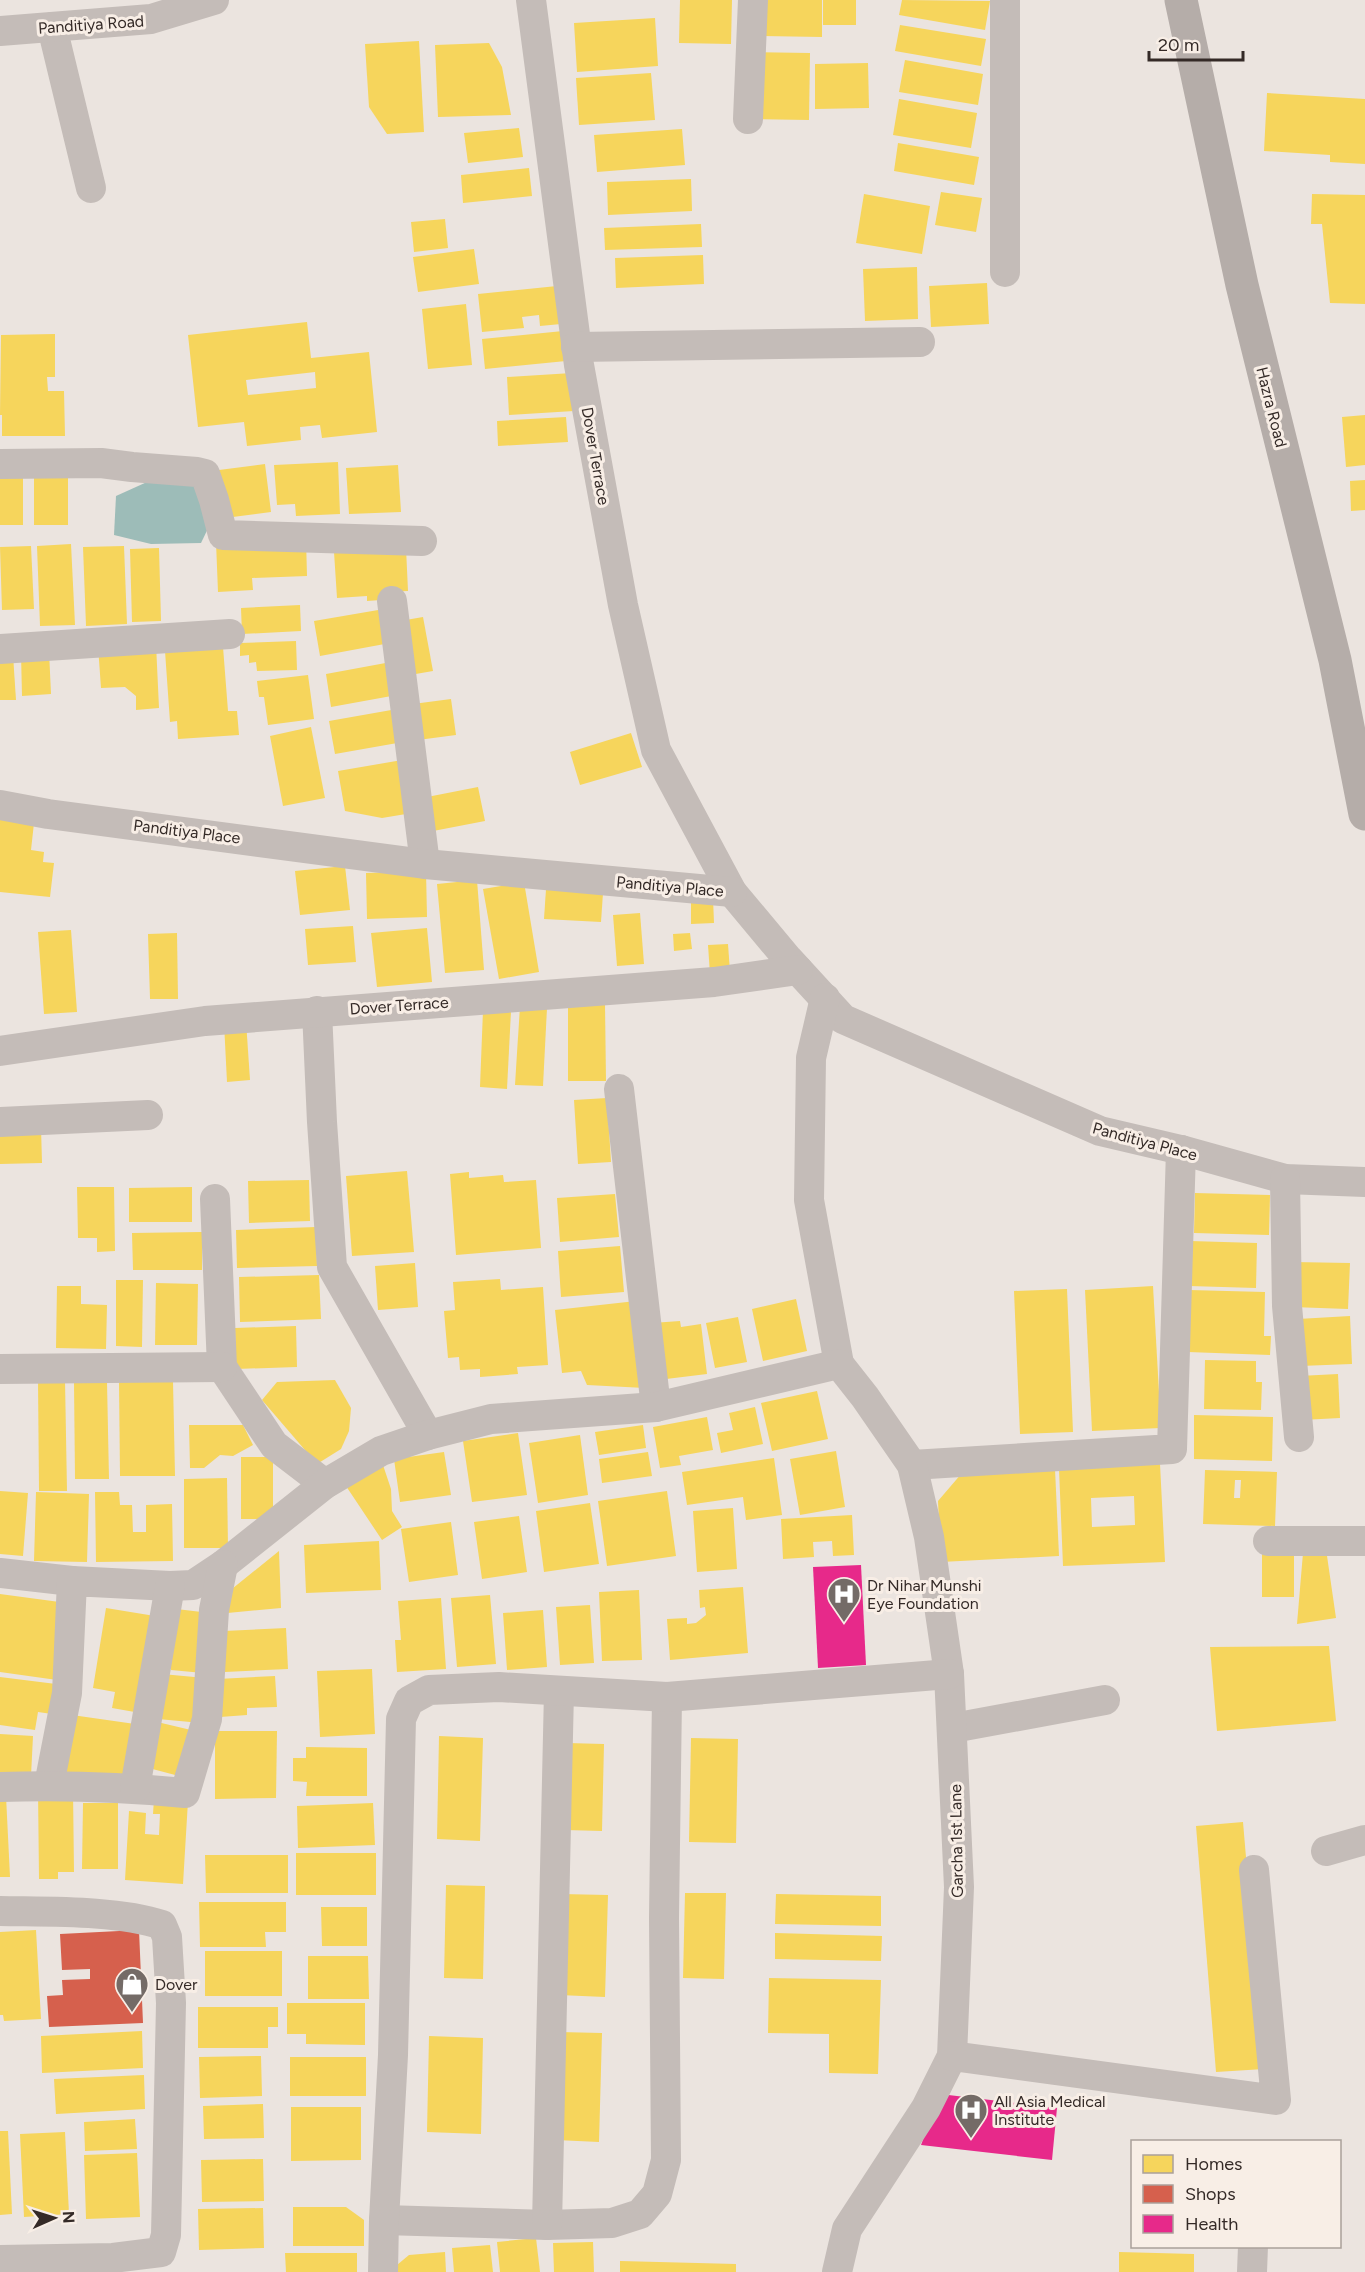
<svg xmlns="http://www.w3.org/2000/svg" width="1365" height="2272" viewBox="0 0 1365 2272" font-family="Figtree,sans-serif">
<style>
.water{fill:#9dbcb8}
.homes{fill:#f6d55c;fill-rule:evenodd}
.shops{fill:#d6604d}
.health{fill:#e7298a}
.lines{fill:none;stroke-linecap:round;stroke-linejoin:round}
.minor{stroke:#c4bcb8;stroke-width:30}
.secondary{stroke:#b5ada9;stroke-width:33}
.labels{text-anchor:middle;stroke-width:6;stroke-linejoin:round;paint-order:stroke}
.street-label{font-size:16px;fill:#342a27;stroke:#f8eee6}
.poi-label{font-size:16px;fill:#342a27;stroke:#f8eee6;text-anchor:start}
</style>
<rect width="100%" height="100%" fill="#ebe4df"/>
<polygon class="water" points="147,482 204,483 214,516 201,543 151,544 114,535 116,496"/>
<g class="homes">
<polygon points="680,0 732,0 731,44 679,43"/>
<polygon points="759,0 822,0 822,37 759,36"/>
<rect x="823" y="0" width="33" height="25"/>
<polygon points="902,0 990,1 985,30 899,15"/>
<polygon points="655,18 658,66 577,72 574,23"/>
<polygon points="900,25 986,39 981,66 895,51"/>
<polygon points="419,41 424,132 387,134 369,107 365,44"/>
<polygon points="489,43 502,67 511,115 438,117 435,45"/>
<polygon points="754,52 810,53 809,120 753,119"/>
<polygon points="905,60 983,74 978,105 899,92"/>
<polygon points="868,63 869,108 815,109 815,64"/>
<polygon points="651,73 655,120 579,125 576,78"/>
<polygon points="1267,93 1365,99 1365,164 1330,162 1330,155 1264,151"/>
<polygon points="899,99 977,113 971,148 893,135"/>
<polygon points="519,128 523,157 468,163 464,133"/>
<polygon points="682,129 685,165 597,172 594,135"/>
<polygon points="898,143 979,157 974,185 894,171"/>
<polygon points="529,168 532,196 463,203 461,175"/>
<polygon points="691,179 692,211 608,215 607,182"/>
<polygon points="941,192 982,198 976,232 935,225"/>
<polygon points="864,194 930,206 922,254 856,243"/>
<polygon points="1312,194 1365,195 1365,304 1330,303 1322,224 1311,224"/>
<polygon points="445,219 448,248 414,252 411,222"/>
<polygon points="701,224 702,247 605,250 604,228"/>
<polygon points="474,249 479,284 418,292 413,257"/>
<polygon points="703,255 704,284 616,288 615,258"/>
<polygon points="917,267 918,319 865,321 863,269"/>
<polygon points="987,283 989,324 931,327 929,286"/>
<polygon points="557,286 561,324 540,326 539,315 522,317 524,328 482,332 478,294"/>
<polygon points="466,304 472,365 428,369 422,309"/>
<path d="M307,322L311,358L369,352L377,432L322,438L320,425L300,427L301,440L247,446L244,422L198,427L188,335ZM315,372L316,388L248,395L246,380Z"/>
<polygon points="563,331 566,361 485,369 482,339"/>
<polygon points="55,334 55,377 47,377 48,391 64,391 65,436 2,436 2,415 0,415 1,335"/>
<polygon points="572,373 574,411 509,415 507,377"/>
<polygon points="1365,415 1365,465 1346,467 1342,417"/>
<polygon points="566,417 568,442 498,446 497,421"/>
<polygon points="338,462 340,514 296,516 295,504 277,505 274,465"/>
<polygon points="265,464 271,512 225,518 219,470"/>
<polygon points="398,465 401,512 349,514 346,468"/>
<rect x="0" y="471" width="23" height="54"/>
<rect x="34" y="473" width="34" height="52"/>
<polygon points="1365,480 1365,510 1351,511 1350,481"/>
<polygon points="306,539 307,576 252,578 253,590 218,592 216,542"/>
<polygon points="71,544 75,625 40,626 37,546"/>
<polygon points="31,546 34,609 2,610 0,547"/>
<polygon points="124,546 127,624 86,626 83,547"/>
<polygon points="159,548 161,621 132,622 130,549"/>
<polygon points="406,548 408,591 381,592 381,600 367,601 367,596 337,598 334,552"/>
<polygon points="300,605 301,631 242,634 241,608"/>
<polygon points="384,609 390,643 320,656 314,621"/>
<polygon points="423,617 433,671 410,675 400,621"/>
<polygon points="296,641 297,670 257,671 256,662 249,663 249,655 240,656 240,643"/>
<polygon points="156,644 159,708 136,710 136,696 125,687 101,688 98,646"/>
<polygon points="223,647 228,711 237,711 239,735 178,739 177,721 170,722 165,651"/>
<polygon points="49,651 51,694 22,696 21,653"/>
<polygon points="0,655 13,655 16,700 0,700"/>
<polygon points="391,662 397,695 331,707 326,674"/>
<polygon points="308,675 314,719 268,725 264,697 259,697 257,681"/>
<polygon points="451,699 456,735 418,740 413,704"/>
<polygon points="397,709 403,742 335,754 329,721"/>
<polygon points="311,727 325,798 283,806 270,736"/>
<polygon points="631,733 642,767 580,785 570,752"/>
<polygon points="408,759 418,812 382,818 345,811 338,771"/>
<polygon points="478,787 485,821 428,832 422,798"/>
<polygon points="0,819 34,823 31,850 44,852 43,862 54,863 50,897 0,892"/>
<polygon points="345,866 350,910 300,915 295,871"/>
<polygon points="426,871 427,917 367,919 366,873"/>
<polygon points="477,880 484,970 445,973 437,884"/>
<polygon points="524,882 539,972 499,979 483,889"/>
<polygon points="546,889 603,893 601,922 544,919"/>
<polygon points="713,898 714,923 691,924 691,900"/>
<polygon points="640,913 644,964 617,966 613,915"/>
<polygon points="353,926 356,962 308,965 305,929"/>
<polygon points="427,928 432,982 377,987 371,933"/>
<polygon points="71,930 77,1012 44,1014 38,932"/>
<polygon points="177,933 178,999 150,999 148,934"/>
<polygon points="690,933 692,949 674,951 673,934"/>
<polygon points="728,944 730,972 710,974 708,945"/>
<polygon points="568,1004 605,1004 606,1081 568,1081"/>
<polygon points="520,1006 547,1008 543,1086 515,1085"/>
<polygon points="483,1010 511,1011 507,1089 480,1087"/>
<polygon points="246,1021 250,1080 227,1082 224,1023"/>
<polygon points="607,1098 611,1162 578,1164 574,1100"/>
<polygon points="0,1127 41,1127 42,1163 0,1164"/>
<polygon points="407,1171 414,1252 352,1256 346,1176"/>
<polygon points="469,1172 469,1178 503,1175 504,1182 536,1180 541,1248 456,1255 450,1174"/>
<polygon points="309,1180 310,1221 249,1223 248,1181"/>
<polygon points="77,1187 114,1187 115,1251 97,1252 97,1238 78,1238"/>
<polygon points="192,1187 192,1222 129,1222 129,1188"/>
<polygon points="1195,1193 1270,1195 1269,1235 1194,1233"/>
<polygon points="615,1194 619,1237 560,1242 557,1198"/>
<polygon points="316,1227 317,1266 237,1268 236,1230"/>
<polygon points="202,1232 202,1270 133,1270 132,1233"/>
<polygon points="1190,1241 1257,1243 1256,1288 1189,1286"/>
<polygon points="620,1246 624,1292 561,1297 558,1251"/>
<polygon points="1293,1262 1350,1263 1348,1309 1292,1307"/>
<polygon points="415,1263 418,1307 378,1310 375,1266"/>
<polygon points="319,1275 321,1319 240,1322 239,1277"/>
<polygon points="500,1279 501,1290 543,1287 548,1365 517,1367 518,1374 480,1377 480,1369 460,1370 459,1357 448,1358 444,1311 455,1310 453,1282"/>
<polygon points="116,1280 143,1280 142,1347 116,1346"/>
<polygon points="156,1283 198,1284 197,1345 155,1345"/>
<polygon points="57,1286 81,1286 81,1304 107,1305 106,1349 56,1348"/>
<polygon points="1153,1286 1161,1428 1092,1431 1085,1290"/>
<polygon points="1067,1289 1073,1432 1020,1434 1014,1291"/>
<polygon points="1189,1290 1265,1292 1264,1336 1271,1336 1270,1355 1188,1352"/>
<polygon points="796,1299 807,1351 763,1361 752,1309"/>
<polygon points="636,1301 645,1388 587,1385 581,1371 562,1373 555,1310"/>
<polygon points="1350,1316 1352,1364 1300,1366 1298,1319"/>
<polygon points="738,1317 747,1362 715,1368 706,1323"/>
<polygon points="680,1321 681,1327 701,1324 707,1374 658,1380 652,1323"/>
<polygon points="296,1326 297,1367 236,1369 235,1328"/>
<polygon points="1205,1360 1256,1361 1256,1382 1262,1382 1261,1410 1204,1409"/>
<polygon points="1338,1374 1340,1418 1302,1420 1299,1376"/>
<polygon points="38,1380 65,1380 67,1491 39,1491"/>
<polygon points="335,1380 351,1408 349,1431 341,1449 317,1464 262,1400 277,1382"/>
<polygon points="173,1381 175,1476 120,1476 119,1382"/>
<polygon points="74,1382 107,1382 109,1479 75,1479"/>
<polygon points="817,1391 828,1439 772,1451 761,1403"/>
<polygon points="755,1407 763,1444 721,1453 717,1433 733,1430 729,1413"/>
<polygon points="1194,1415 1273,1417 1272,1461 1194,1459"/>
<polygon points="707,1417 713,1450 679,1456 681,1465 660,1468 653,1427"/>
<polygon points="189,1425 243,1425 253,1445 233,1456 220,1455 204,1468 190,1468"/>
<polygon points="643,1425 646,1448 599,1455 595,1432"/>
<polygon points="518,1433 527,1495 472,1502 463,1441"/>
<polygon points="580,1435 588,1495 538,1503 529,1443"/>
<polygon points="836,1451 845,1507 800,1515 790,1459"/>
<polygon points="444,1452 451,1495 400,1502 394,1459"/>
<polygon points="648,1452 652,1476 602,1483 599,1459"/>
<rect x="241" y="1457" width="32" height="62"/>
<polygon points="774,1458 782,1515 746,1520 743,1497 687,1505 682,1472"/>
<polygon points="382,1462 391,1489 392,1511 402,1527 382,1540 346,1486"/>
<path d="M1160,1464L1165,1562L1063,1566L1059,1469ZM1134,1496L1135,1525L1092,1527L1091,1498Z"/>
<polygon points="1055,1469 1059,1556 941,1562 938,1501 962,1473"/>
<path d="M1205,1470L1277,1472L1275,1526L1203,1524ZM1235,1480H1241L1240,1498H1234Z"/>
<polygon points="227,1478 228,1548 184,1548 184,1479"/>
<polygon points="0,1491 28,1493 23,1556 0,1554"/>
<polygon points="667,1491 676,1556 607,1566 598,1501"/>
<polygon points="36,1492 89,1494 87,1562 34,1561"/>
<polygon points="95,1492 119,1492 120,1505 132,1505 133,1532 146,1532 146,1505 172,1504 173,1561 96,1562"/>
<polygon points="590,1503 599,1564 544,1572 536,1511"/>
<polygon points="733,1508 737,1569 697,1572 693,1511"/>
<polygon points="852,1515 854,1555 833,1556 832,1541 813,1542 814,1557 783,1559 781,1519"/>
<polygon points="519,1516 527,1572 482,1579 474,1522"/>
<polygon points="451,1522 458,1575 409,1582 401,1529"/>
<polygon points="379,1541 381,1590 306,1593 304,1545"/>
<rect x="1262" y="1547" width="32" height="50"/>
<polygon points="1326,1549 1336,1618 1297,1624 1303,1553"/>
<polygon points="279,1551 281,1608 217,1614 217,1601"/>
<polygon points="743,1587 748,1653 670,1660 667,1619 687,1618 687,1624 696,1623 706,1615 705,1607 700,1608 699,1590"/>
<polygon points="639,1590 642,1660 602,1661 599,1592"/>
<polygon points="0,1594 67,1603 57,1680 0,1672"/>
<polygon points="490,1595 496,1664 457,1667 451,1598"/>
<polygon points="441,1598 446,1669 397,1672 395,1640 401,1640 398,1601"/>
<polygon points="590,1605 594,1663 560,1665 556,1607"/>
<polygon points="106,1608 161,1617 146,1714 112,1708 115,1692 93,1688"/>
<polygon points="168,1608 210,1613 203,1673 171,1670"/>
<polygon points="543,1610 547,1667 507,1670 503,1613"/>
<polygon points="286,1628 288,1669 225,1672 224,1631"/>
<polygon points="1329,1646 1336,1721 1217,1731 1210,1647"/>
<polygon points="372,1669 375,1734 320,1737 317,1671"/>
<polygon points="162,1674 205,1678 201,1723 158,1719"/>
<polygon points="275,1676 277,1707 247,1708 247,1715 220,1717 218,1679"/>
<polygon points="0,1677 56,1684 52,1714 38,1712 35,1730 0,1725"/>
<polygon points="65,1714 135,1724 127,1785 56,1775"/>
<polygon points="153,1721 191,1730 179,1776 141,1766"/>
<polygon points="215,1731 277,1731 276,1798 215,1799"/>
<polygon points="0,1734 33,1736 31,1776 0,1778"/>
<polygon points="439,1736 483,1738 480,1841 437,1839"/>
<polygon points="691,1738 738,1739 736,1843 689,1842"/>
<polygon points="567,1743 604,1744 602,1831 565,1830"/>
<polygon points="306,1747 367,1748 367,1796 306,1796 307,1782 293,1781 293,1758 306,1758"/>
<polygon points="38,1790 73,1790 74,1872 58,1872 58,1879 39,1879"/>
<polygon points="0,1796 6,1796 10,1877 0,1877"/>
<polygon points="154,1799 188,1801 183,1884 125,1880 129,1811 146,1813 145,1834 159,1835 160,1814 153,1814"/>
<polygon points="83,1803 118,1803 118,1869 82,1869"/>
<polygon points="373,1803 375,1845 298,1848 297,1806"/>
<polygon points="1243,1822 1264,2069 1216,2072 1196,1826"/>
<rect x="296" y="1853" width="80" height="42"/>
<polygon points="205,1855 288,1855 288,1893 206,1893"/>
<polygon points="446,1885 485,1886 483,1979 444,1978"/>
<polygon points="685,1893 726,1893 724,1979 683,1978"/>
<polygon points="561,1894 608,1895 605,1997 559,1995"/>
<polygon points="776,1894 881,1896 881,1926 775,1924"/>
<polygon points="199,1902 286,1902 286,1932 265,1932 266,1947 200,1947"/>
<polygon points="321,1907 367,1907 367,1946 322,1946"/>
<polygon points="36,1930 41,2019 4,2021 3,2015 0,2015 0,1932"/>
<polygon points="775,1933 882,1936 881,1961 775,1959"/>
<rect x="205" y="1951" width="77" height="45"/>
<polygon points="308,1956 368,1956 369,1999 308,1999"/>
<polygon points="769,1978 881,1980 878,2074 829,2073 829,2034 768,2033"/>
<polygon points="287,2003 365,2003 365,2045 306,2044 306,2034 287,2034"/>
<polygon points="198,2007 278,2007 278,2027 268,2027 268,2048 198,2048"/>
<polygon points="142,2031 143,2068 42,2073 41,2036"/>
<polygon points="559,2032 602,2033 599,2142 556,2140"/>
<polygon points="429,2036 483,2038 481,2134 427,2132"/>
<polygon points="261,2056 262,2096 200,2098 199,2057"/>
<rect x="290" y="2057" width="76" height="39"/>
<polygon points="144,2075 145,2109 56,2114 54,2079"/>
<polygon points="263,2104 264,2138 204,2139 203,2106"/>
<polygon points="291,2107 361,2107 361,2160 291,2161"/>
<polygon points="135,2119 137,2149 85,2151 84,2122"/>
<polygon points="0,2131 8,2131 12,2214 0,2215"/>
<polygon points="65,2132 69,2214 24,2217 20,2134"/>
<polygon points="137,2153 140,2217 86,2219 84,2155"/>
<polygon points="263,2159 264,2201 202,2202 201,2160"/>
<polygon points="293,2207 346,2207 364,2220 364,2246 293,2246"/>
<polygon points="263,2208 264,2248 199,2250 198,2209"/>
<polygon points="536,2238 540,2272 500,2272 497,2242"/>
<polygon points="593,2242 594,2272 554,2272 553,2243"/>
<polygon points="490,2245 493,2272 454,2272 452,2248"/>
<polygon points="445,2252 446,2272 391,2272 391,2270 409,2255"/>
<polygon points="1119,2252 1194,2254 1194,2272 1119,2272"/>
<polygon points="285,2253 357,2253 357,2272 286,2272"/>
<polygon points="620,2261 736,2264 736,2272 620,2272"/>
</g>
<polygon class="shops" points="139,1930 143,2023 49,2027 47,1996 63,1995 62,1980 90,1979 90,1969 62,1970 60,1934"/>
<g class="health">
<polygon points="861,1565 866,1665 818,1668 813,1567"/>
<polygon points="940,2094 1057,2108 1052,2160 921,2145"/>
</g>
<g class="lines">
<g class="minor">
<polyline points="531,0 579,365 623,605 656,750 732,892 788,959 843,1019 1100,1131 1181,1150 1285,1179 1365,1182"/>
<polyline points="52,27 91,188"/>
<polyline points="0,31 151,19 214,0"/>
<polyline points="748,119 753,0"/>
<polyline points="1005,272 1005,0"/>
<polyline points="576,347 920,342"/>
<polyline points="0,464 101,463 132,467 197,472 205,474 214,500 223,535 422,541"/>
<polyline points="392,601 425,864"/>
<polyline points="0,649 230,634"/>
<polyline points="0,805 48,814 425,864 732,892"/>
<polyline points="825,998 811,1058 809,1200 839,1364"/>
<polyline points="317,1011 322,1122 332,1267 428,1435"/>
<polyline points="0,1051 205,1021 714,982 798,970"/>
<polyline points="619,1089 656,1407"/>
<polyline points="0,1122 148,1115"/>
<polyline points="1285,1179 1287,1306 1299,1437"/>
<polyline points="215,1199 222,1367 274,1445 325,1484"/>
<polyline points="0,1369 222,1367"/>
<polyline points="912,1465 1172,1449 1181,1150"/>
<polyline points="1268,1541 1365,1541"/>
<polyline points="0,1573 72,1581"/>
<polyline points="953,1728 1105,1700"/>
<polyline points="49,1785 67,1693 72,1581 170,1586 193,1585 223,1565 325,1484 381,1451 428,1435 491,1419 656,1407 839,1364 865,1397 912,1465 929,1537 949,1674 959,1887 952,2056 926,2108 847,2229 837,2272"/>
<path d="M0,1787C62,1785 123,1787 185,1793L207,1719L214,1610L223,1565"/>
<polyline points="135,1788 170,1586"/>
<polyline points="1326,1851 1365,1840"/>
<path d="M0,1911C48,1912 117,1910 162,1925L167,1937L171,2003L166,2235L161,2252L113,2258L0,2260"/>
<polyline points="952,2056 1276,2100 1254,1870"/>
<polyline points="384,2220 547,2225 612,2223 640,2214 657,2194 666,2160 664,1918 667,1697"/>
<polyline points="547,2225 559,1691"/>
<polyline points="383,2272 384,2220 393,2055 401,1719 409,1701 429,1690 499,1687 667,1697 949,1674"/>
<polyline points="1252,2272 1253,2246"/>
</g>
<polyline class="secondary" points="1181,0 1242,285 1335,660 1365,814"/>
</g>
<defs>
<symbol id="hospital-pin" viewBox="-11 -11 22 30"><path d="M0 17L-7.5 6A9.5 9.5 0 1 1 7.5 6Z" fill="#746b67" stroke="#f8eee6"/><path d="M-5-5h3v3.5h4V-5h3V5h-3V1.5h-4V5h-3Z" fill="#fff"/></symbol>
<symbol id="shop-pin" viewBox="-11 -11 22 30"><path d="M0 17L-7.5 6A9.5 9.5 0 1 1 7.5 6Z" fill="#746b67" stroke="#f8eee6"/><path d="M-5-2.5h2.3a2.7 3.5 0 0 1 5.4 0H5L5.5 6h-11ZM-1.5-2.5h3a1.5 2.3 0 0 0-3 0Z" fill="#fff"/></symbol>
</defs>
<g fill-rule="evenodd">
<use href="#hospital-pin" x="825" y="1575" width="38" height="52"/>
<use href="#shop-pin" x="113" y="1965" width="38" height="52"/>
<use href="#hospital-pin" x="952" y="2091" width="38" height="52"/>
</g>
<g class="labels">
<g class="street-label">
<text transform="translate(91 24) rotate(-4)" y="6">Panditiya Road</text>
<text transform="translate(1272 407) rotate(76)" y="6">Hazra Road</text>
<text transform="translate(596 456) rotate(80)" y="6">Dover Terrace</text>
<text transform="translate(187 831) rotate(7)" y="6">Panditiya Place</text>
<text transform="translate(670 886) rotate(5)" y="6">Panditiya Place</text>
<text transform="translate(399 1005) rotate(-4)" y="6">Dover Terrace</text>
<text transform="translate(1145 1141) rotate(15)" y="6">Panditiya Place</text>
<text transform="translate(956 1841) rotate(-91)" y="6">Garcha 1st Lane</text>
</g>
<g class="poi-label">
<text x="867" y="1591">Dr Nihar Munshi<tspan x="867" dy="18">Eye Foundation</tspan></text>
<text x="155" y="1990">Dover</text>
<text x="994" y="2107">All Asia Medical<tspan x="994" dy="18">Institute</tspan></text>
</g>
</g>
<rect x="1131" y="2140" width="210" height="108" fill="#f8eee6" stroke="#aaa09a" stroke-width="1.5"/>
<rect x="1143" y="2155" width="30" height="18" fill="#f6d55c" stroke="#aaa09a" stroke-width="1.5"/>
<text x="1185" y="2170" font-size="18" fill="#342a27">Homes</text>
<rect x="1143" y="2185" width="30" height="18" fill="#d6604d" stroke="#aaa09a" stroke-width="1.5"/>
<text x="1185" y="2200" font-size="18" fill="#342a27">Shops</text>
<rect x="1143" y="2215" width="30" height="18" fill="#e7298a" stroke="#aaa09a" stroke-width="1.5"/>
<text x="1185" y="2230" font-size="18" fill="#342a27">Health</text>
<g transform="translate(54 2218) rotate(87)" stroke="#f8eee6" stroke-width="4.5" paint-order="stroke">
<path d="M0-4.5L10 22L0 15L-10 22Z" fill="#342a27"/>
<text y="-9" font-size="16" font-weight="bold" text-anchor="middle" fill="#342a27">N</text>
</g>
<path d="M1149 51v9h94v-9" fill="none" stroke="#342a27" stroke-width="3"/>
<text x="1158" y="51" font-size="18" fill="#342a27" stroke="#f8eee6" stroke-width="4.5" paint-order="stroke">20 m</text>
</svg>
